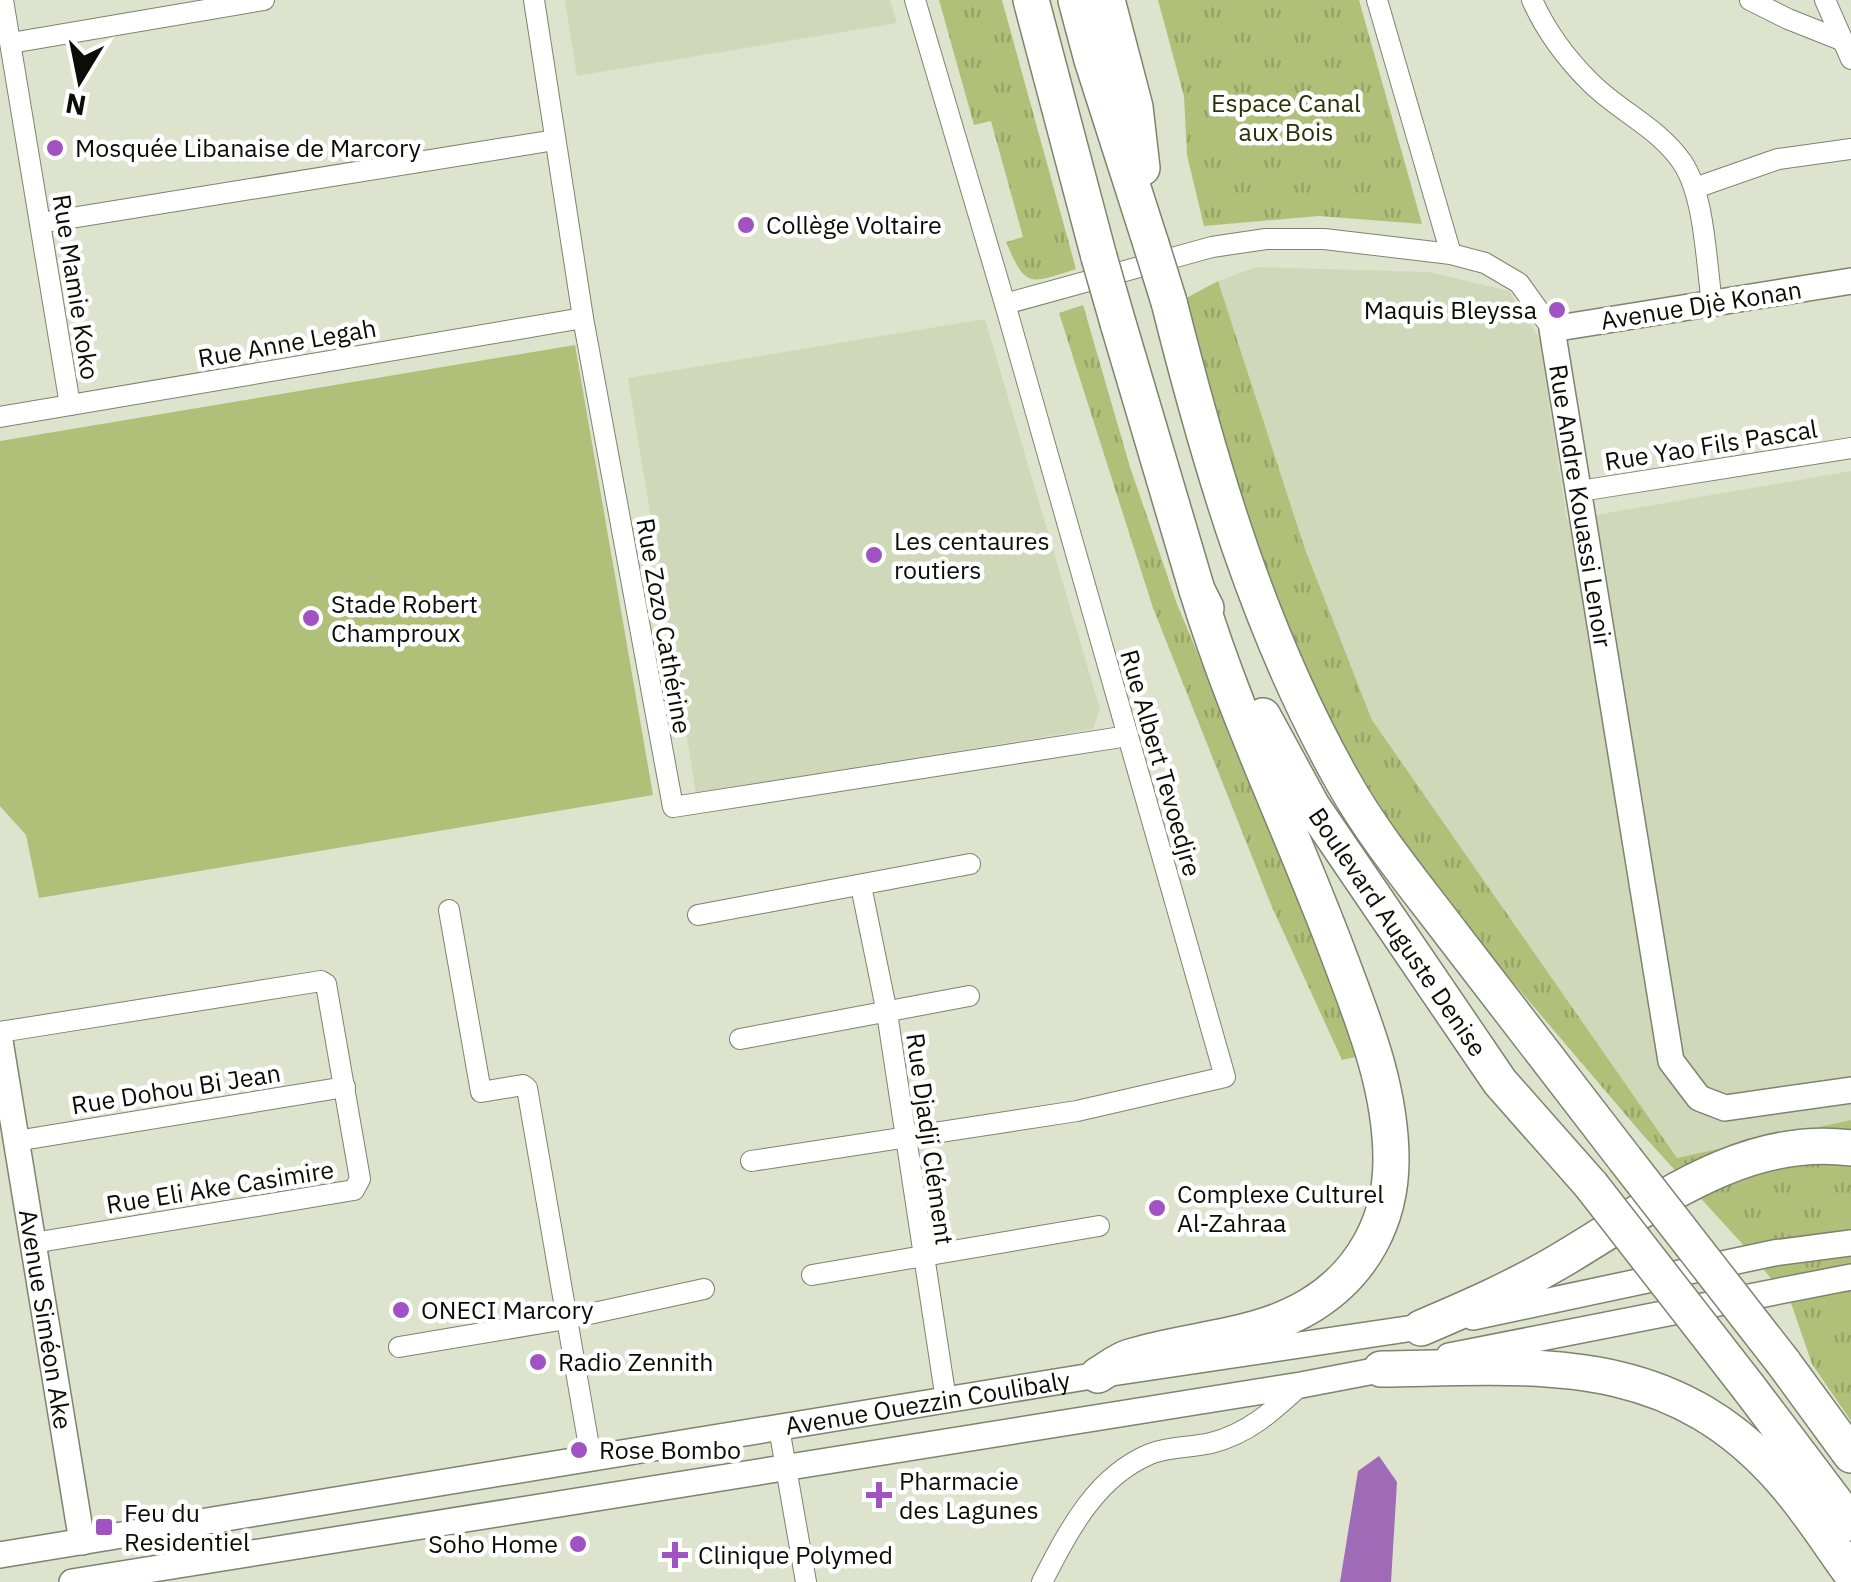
<svg xmlns="http://www.w3.org/2000/svg" width="1851" height="1582" viewBox="0 0 1851 1582" font-family="'IBM Plex Sans',sans-serif">
<style>
.built{fill:#d0d8ba}
.grass{fill:url(#grass-tufts)}
.pitch{fill:#b0c078}
.water{fill:#9f6bb7}
.lines{fill:none;stroke-linecap:round;stroke-linejoin:round}
.minor-casing{stroke:#7e836f;stroke-width:22}
.tertiary-casing{stroke:#7e836f;stroke-width:28}
.trunk-casing{stroke:#7e836f;stroke-width:38}
.minor{stroke:#fff;stroke-width:20}
.tertiary{stroke:#fff;stroke-width:25}
.trunk{stroke:#fff;stroke-width:35}
.trunk-bridge-casing{stroke:#7e836f;stroke-width:38;stroke-linecap:butt}
.trunk-bridge{stroke:#fff;stroke-width:35}
.poi-dot{fill:#a152c3;stroke:#fff;stroke-width:4}
.labels{text-anchor:middle;stroke-width:9;stroke-linejoin:round;paint-order:stroke}
.park-label{font-size:25px;fill:#2a3107;stroke:#fff}
.poi-label{font-size:25px;fill:#0b0d06;stroke:#fff;text-anchor:start}
.street-label{font-size:25px;fill:#0b0d06;stroke:#fff}
</style>
<defs>
<pattern id="grass-tufts" width="24" height="20" patternUnits="userSpaceOnUse" patternTransform="scale(2.5)"><rect width="24" height="20" fill="#b0c078"/><path d="M3 7l-1-3M5 7V3M7 7l1-3M15 17l-1-3M17 17v-4M19 17l1-3" fill="none" stroke="#96a466"/></pattern>
</defs>
<rect width="100%" height="100%" fill="#dde3cc"/>
<g class="built">
<polygon points="565,0 890,0 897,23 577,76"/>
<polygon points="1257,267 1429,272 1509,291 1539,338 1567,520 1851,471 1851,1120 1677,1159 1509,920 1372,720 1305,549 1218,281"/>
<polygon points="985,319 1100,709 1093,729 696,793 628,378"/>
</g>
<g class="grass">
<path d="M939,0H1002L1076,269C1029,284 1026,289 1006,242L1023,237L991,121L974,125Z"/>
<polygon points="1158,0 1359,0 1422,224 1319,216 1204,226 1187,155 1184,96"/>
<polygon points="1218,281 1305,549 1372,720 1677,1158 1851,1120 1851,1421 1812,1364 1791,1303 1747,1249 1642,1134 1420,873 1358,779 1312,696 1263,569 1177,303"/>
<polygon points="1083,305 1130,467 1177,604 1365,1055 1342,1060 1272,907 1153,608 1059,313"/>
</g>
<polygon class="pitch" points="575,345 653,795 39,898 26,835 0,806 0,441"/>
<polygon class="water" points="1379,1456 1397,1482 1391,1582 1340,1582 1358,1471"/>
<g class="lines">
<defs>
<g id="minor">
<polyline points="3,0 70,405"/>
<polyline points="534,0 583,318 673,807 1128,736"/>
<polyline points="1377,0 1451,254"/>
<path d="M1532,0C1545,29 1566,58 1589,81C1618,111 1658,127 1682,162C1705,196 1706,262 1712,303"/>
<polyline points="1750,0 1788,19 1841,40"/>
<polyline points="1825,0 1851,59"/>
<polyline points="11,43 264,0"/>
<polyline points="1695,188 1778,159 1851,149"/>
<polyline points="40,223 555,140"/>
<polyline points="1005,304 1212,247 1266,239 1324,239 1451,254 1485,263 1519,283 1552,329"/>
<polyline points="0,417 583,318"/>
<polyline points="1580,491 1851,448"/>
<polyline points="861,886 887,1013 946,1400"/>
<polyline points="449,910 481,1092 523,1085 527,1088 591,1458"/>
<polyline points="698,915 970,864"/>
<polyline points="0,1032 321,981 326,984 360,1179 354,1190 33,1243"/>
<polyline points="740,1039 969,996"/>
<polyline points="16,1141 345,1087"/>
<polyline points="751,1161 1077,1111 1225,1077 1005,304 915,0"/>
<polyline points="812,1275 1099,1226"/>
<polyline points="399,1347 566,1319 704,1289"/>
<polyline points="779,1428 806,1582"/>
<path d="M1042,1582C1068,1532 1095,1477 1150,1454C1171,1446 1190,1448 1211,1443C1248,1434 1274,1410 1301,1385"/>
</g>
<g id="tertiary">
<path id="s1" d="M1851,281L1552,329L1671,1061L1699,1098L1725,1108L1851,1090"/>
<path id="s2" d="M0,1041L82,1542"/>
<polyline points="1473,1317 1774,1253 1851,1243"/>
<polyline points="1449,1356 1851,1277"/>
<path id="s3" d="M0,1555L1098,1375L1434,1325"/>
<polyline points="72,1582 1301,1385 1395,1367"/>
</g>
<g id="trunk">
<polyline points="1031,0 1099,257"/>
<polyline points="1076,0 1092,60 1151,244"/>
<polyline points="1107,0 1135,107 1142,168"/>
<path d="M1169,302C1211,469 1259,633 1344,783C1375,838 1417,888 1454,937C1511,1011 1568,1085 1625,1159"/>
<polyline points="1118,323 1197,590 1206,608"/>
<path id="s4" d="M1263,716L1312,806L1500,1082L1591,1185"/>
<path d="M1421,1328C1468,1308 1514,1288 1558,1262C1647,1210 1741,1133 1851,1148"/>
<polyline points="1783,1362 1851,1455"/>
<path d="M1381,1369C1537,1367 1669,1350 1783,1481C1808,1509 1829,1543 1851,1573"/>
<path d="M1098,1375C1108,1369 1119,1360 1130,1357C1190,1338 1256,1339 1311,1305C1363,1273 1391,1220 1391,1160C1391,1088 1364,1022 1339,956C1293,833 1235,715 1197,590"/>
<polyline points="1749,1388 1851,1523"/>
</g>
</defs>
<use href="#minor" class="minor-casing"/>
<use href="#tertiary" class="tertiary-casing"/>
<use href="#trunk" class="trunk-casing"/>
<use href="#minor" class="minor"/>
<use href="#tertiary" class="tertiary"/>
<use href="#trunk" class="trunk"/>
<defs>
<g id="trunk-bridge">
<polyline points="1151,244 1169,302"/>
<polyline points="1099,257 1118,323"/>
<polyline points="1625,1159 1783,1362"/>
<polyline points="1591,1185 1749,1388"/>
</g>
</defs>
<use href="#trunk-bridge" class="trunk-bridge-casing"/>
<use href="#trunk-bridge" class="trunk-bridge"/>
</g>
<g class="poi-dot">
<circle cx="55" cy="148" r="10"/>
<circle cx="746" cy="225" r="10"/>
<circle cx="1557" cy="310" r="10"/>
<circle cx="874" cy="555" r="10"/>
<circle cx="311" cy="618" r="10"/>
<circle cx="1157" cy="1208" r="10"/>
<circle cx="401" cy="1310" r="10"/>
<circle cx="538" cy="1362" r="10"/>
<circle cx="579" cy="1450" r="10"/>
<path d="M874 1480h10v10h10v10h-10v10h-10v-10h-10v-10h10z"/>
<rect x="94" y="1517" width="20" height="20" rx="5"/>
<circle cx="578" cy="1544" r="10"/>
<path d="M670 1540h10v10h10v10h-10v10h-10v-10h-10v-10h10z"/>
</g>
<g class="labels">
<g class="park-label">
<text x="1286" y="112">Espace Canal<tspan x="1286" dy="29">aux Bois</tspan></text>
</g>
<g class="poi-label">
<text x="75" y="157">Mosquée Libanaise de Marcory</text>
<text x="766" y="234">Collège Voltaire</text>
<text x="1537" y="319" text-anchor="end">Maquis Bleyssa</text>
<text x="894" y="550">Les centaures<tspan x="894" dy="29">routiers</tspan></text>
<text x="331" y="613">Stade Robert<tspan x="331" dy="29">Champroux</tspan></text>
<text x="1177" y="1203">Complexe Culturel<tspan x="1177" dy="29">Al-Zahraa</tspan></text>
<text x="421" y="1319">ONECI Marcory</text>
<text x="558" y="1371">Radio Zennith</text>
<text x="599" y="1459">Rose Bombo</text>
<text x="899" y="1490">Pharmacie<tspan x="899" dy="29">des Lagunes</tspan></text>
<text x="124" y="1522">Feu du<tspan x="124" dy="29">Residentiel</tspan></text>
<text x="558" y="1553" text-anchor="end">Soho Home</text>
<text x="698" y="1564">Clinique Polymed</text>
</g>
<g class="street-label">
<text transform="translate(76 287) rotate(81)" y="9">Rue Mamie Koko</text>
<text transform="translate(1701 305) rotate(-9)" y="9">Avenue Djè Konan</text>
<text transform="translate(287 343) rotate(-10)" y="9">Rue Anne Legah</text>
<text transform="translate(1711 445) rotate(-9)" y="9">Rue Yao Fils Pascal</text>
<text dy="9" stroke="none"><textPath href="#s1" startOffset="482">Rue Andre Kouassi Lenoir</textPath></text>
<text transform="translate(664 626) rotate(80)" y="9">Rue Zozo Cathérine</text>
<text transform="translate(1161 763) rotate(74)" y="9">Rue Albert Tevoedjre</text>
<text dy="9" stroke="none"><textPath href="#s4" startOffset="255">Boulevard Auguste Denise</textPath></text>
<text transform="translate(176 1089) rotate(-9)" y="9">Rue Dohou Bi Jean</text>
<text transform="translate(930 1139) rotate(82)" y="9">Rue Djadji Clément</text>
<text transform="translate(220 1187) rotate(-9)" y="9">Rue Eli Ake Casimire</text>
<text dy="9" stroke="none"><textPath href="#s2" startOffset="282">Avenue Siméon Ake</textPath></text>
<text dy="9" stroke="none"><textPath href="#s3" startOffset="940">Avenue Ouezzin Coulibaly</textPath></text>
</g>
</g>
<g transform="translate(80 80) rotate(190)" stroke="#ffffff" stroke-width="8" paint-order="stroke">
<path d="M0-8L18 38L0 25L-18 38Z" fill="#0b0d06"/>
<text y="-15" font-size="28" font-weight="bold" text-anchor="middle" fill="#0b0d06">N</text>
</g>
</svg>
